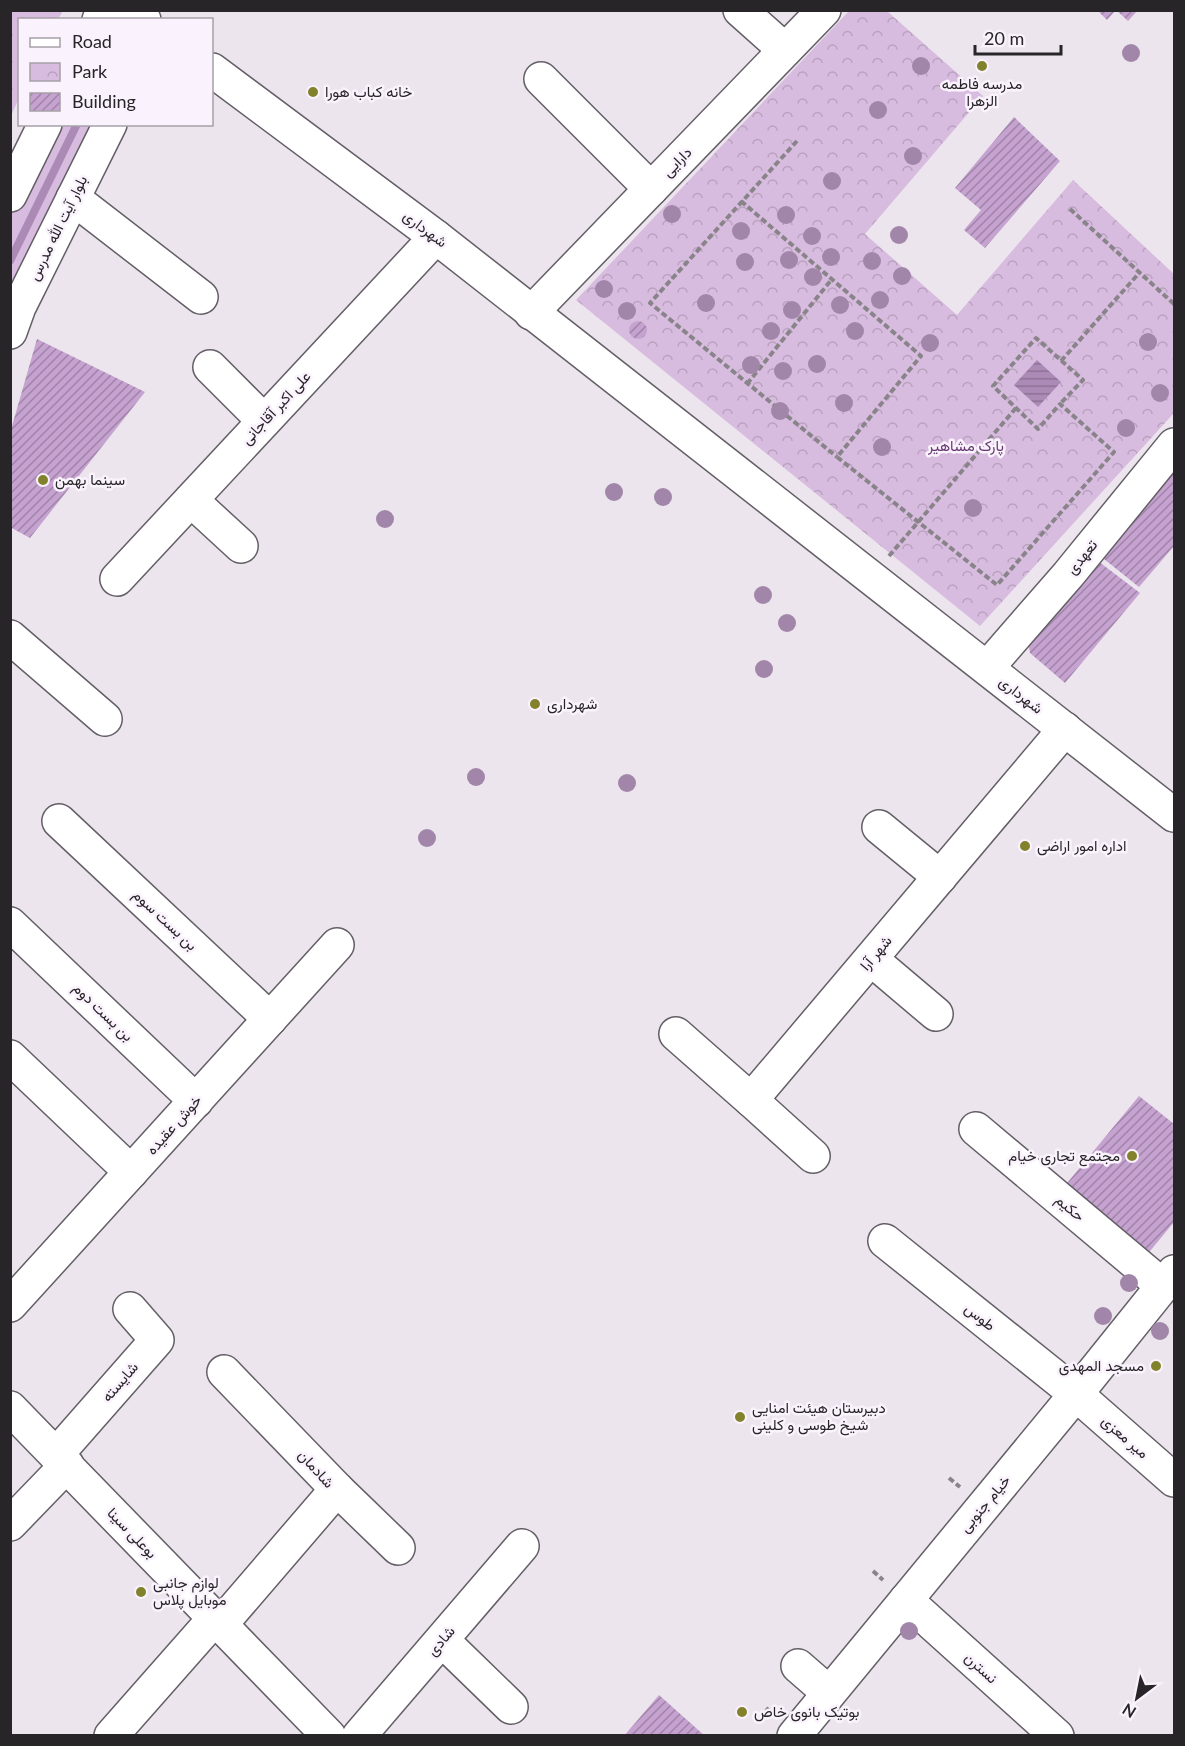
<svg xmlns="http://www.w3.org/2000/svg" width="1185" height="1746" viewBox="0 0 1185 1746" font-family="Lato,Vazirmatn,sans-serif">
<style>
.green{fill:#d8bcdf}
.park{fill:url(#park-crowns)}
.water{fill:url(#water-rules)}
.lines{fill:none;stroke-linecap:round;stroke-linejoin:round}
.stream{stroke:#ac8ab6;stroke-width:8}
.building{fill:url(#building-hatch)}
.minor-casing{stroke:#645e66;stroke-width:36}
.major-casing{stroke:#645e66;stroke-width:36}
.path{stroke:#89848a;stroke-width:4;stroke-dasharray:6 3;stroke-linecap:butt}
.minor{stroke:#fff;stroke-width:33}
.major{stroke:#fff;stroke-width:33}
.tree{fill:#a286a9}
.poi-dot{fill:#83822c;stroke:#faf2fc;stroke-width:2}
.labels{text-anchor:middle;stroke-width:5;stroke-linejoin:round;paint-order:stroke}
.poi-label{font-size:15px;fill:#282529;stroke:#faf2fc;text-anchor:start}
.street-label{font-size:15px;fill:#282529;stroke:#faf2fc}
.park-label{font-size:15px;fill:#653870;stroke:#faf2fc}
</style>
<defs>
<pattern id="park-crowns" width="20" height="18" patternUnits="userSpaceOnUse" patternTransform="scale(1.5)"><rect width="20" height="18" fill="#d8bcdf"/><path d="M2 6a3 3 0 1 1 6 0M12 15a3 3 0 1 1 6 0" fill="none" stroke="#b9a1bf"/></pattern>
<pattern id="water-rules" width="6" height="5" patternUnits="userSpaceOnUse" patternTransform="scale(1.5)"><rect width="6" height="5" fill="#ac8ab6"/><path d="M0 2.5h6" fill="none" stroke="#8c7194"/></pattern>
<pattern id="building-hatch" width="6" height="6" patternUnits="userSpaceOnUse" patternTransform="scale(1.5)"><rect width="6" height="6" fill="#c5a2cf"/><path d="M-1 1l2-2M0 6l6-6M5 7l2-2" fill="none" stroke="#a084a8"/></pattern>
</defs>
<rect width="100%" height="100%" fill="#ece5ee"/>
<polygon class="green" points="45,125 110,125 11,332 11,195"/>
<g class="park">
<polygon points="11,10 63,11 58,19 20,20 19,98 11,116"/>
<polygon points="849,11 887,11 983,96 865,234 957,315 1073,180 1174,274 1174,413 980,626 576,300"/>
</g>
<polygon class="water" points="1037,360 1061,382 1038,407 1014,385"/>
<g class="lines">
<polyline class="stream" points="10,261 77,124"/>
</g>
<g class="building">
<polygon points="1097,10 1116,10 1107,20"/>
<polygon points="1116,10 1138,10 1128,21"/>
<polygon points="1014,117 1060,161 985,248 964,230 981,210 955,188"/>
<circle cx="638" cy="330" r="9"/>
<polygon points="37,339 145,392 30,538 10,527 10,433"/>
<polygon points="1174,469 1174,546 1139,587 1094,551"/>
<polygon points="1098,561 1140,593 1065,683 1030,653 1028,641"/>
<polygon points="1139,1096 1174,1124 1174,1222 1146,1256 1063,1188"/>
<polygon points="659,1695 705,1736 624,1736"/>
</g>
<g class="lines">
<defs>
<g id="minor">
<polyline points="740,10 785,50"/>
<polyline points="541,79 651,189"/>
<polyline points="73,198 201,297"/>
<polyline points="531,313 824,10"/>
<polyline points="210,367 264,421"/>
<polyline points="191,500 241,546"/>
<polyline points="117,579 436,237"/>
<polyline points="10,637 105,719"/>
<polyline points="987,668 1068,575 1174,445"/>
<polyline points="59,821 270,1019"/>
<polyline points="879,827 940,877"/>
<polyline points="10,924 196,1101"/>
<polyline points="871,959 936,1014"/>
<polyline points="676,1034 751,1100 1065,729"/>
<polyline points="10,1057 131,1172"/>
<polyline points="751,1100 813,1156"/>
<polyline points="976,1129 1163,1286"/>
<polyline points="885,1241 1076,1394 1174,1480"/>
<polyline points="10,1305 337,945"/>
<polyline points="56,1455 157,1340 130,1309"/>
<polyline points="337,1489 398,1548"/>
<polyline points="10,1524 67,1465"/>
<polyline points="906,1600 1057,1736"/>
<polyline points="221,1624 337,1489 224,1372"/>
<polyline points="442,1640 511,1707"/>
<polyline points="798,1666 829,1693"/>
<polyline points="111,1736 215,1618"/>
<polyline points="359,1736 522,1546"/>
</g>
<g id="major">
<polyline points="132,10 144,20"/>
<polyline points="99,20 103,10"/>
<polyline points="212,70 436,237 1174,815"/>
<polyline points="10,195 45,124"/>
<polyline points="10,332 19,307 110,124"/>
<polyline points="10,1408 329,1736"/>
<polyline points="794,1736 1076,1394 1174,1272"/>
</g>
</defs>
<use href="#minor" class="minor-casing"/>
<use href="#major" class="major-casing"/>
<g class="path">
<polyline points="797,141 650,303 837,457"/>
<polyline points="741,201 921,356 837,457 997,585 1114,452 1060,404 1038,429 993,386 1036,338 1083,380 1060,404"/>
<polyline points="1070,209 1174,304"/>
<polyline points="1061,361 1140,272"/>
<polyline points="747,384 832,279"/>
<polyline points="889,556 1016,408"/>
<polyline points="949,1478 960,1487"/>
<polyline points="873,1571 883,1580"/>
<polyline points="766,1708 772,1713"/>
</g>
<use href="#minor" class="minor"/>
<use href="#major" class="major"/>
</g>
<g class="tree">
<circle cx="1131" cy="53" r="9"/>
<circle cx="921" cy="66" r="9"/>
<circle cx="878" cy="110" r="9"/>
<circle cx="913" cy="156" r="9"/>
<circle cx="832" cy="181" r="9"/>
<circle cx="672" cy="214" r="9"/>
<circle cx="786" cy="215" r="9"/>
<circle cx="741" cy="231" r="9"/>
<circle cx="899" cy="235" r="9"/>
<circle cx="812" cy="236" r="9"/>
<circle cx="831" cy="257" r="9"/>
<circle cx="789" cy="260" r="9"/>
<circle cx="872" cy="261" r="9"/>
<circle cx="745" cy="262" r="9"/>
<circle cx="902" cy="276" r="9"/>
<circle cx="813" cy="277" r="9"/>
<circle cx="604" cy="289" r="9"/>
<circle cx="880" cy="300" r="9"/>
<circle cx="706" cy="303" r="9"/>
<circle cx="840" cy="305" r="9"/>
<circle cx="792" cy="310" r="9"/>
<circle cx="627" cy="311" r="9"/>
<circle cx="771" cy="331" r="9"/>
<circle cx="855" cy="331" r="9"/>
<circle cx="1148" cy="342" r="9"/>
<circle cx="930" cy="343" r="9"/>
<circle cx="817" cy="364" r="9"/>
<circle cx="751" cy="365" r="9"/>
<circle cx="783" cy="371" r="9"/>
<circle cx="1160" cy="393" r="9"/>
<circle cx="844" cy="403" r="9"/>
<circle cx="780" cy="411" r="9"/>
<circle cx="1126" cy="428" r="9"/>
<circle cx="882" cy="447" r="9"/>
<circle cx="614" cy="492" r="9"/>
<circle cx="663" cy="497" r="9"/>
<circle cx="973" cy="508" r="9"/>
<circle cx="385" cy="519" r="9"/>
<circle cx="763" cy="595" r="9"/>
<circle cx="787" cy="623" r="9"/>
<circle cx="764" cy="669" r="9"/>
<circle cx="476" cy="777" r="9"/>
<circle cx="627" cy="783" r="9"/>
<circle cx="427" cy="838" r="9"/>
<circle cx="1129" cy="1283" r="9"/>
<circle cx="1103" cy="1316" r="9"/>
<circle cx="1160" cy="1331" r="9"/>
<circle cx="909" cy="1631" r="9"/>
</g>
<g class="poi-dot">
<circle cx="982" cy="66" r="6"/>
<circle cx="313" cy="92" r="6"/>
<circle cx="43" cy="480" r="6"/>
<circle cx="535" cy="704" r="6"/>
<circle cx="1025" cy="846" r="6"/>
<circle cx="1132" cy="1156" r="6"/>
<circle cx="1156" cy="1366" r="6"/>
<circle cx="740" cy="1417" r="6"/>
<circle cx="141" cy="1592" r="6"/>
<circle cx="742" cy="1712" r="6"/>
</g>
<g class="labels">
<g class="poi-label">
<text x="982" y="89" text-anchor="middle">مدرسه فاطمه<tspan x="982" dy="17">الزهرا</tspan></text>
<text x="325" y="97">خانه کباب هورا</text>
<text x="55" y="485">سینما بهمن</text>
<text x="547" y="709">شهرداری</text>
<text x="1037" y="851">اداره امور اراضی</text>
<text x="1120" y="1161" text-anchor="end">مجتمع تجاری خیام</text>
<text x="1144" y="1371" text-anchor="end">مسجد المهدی</text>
<text x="752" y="1413">دبیرستان هیئت امنایی<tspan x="752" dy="17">شیخ طوسی و کلینی</tspan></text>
<text x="153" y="1588">لوازم جانبی<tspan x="153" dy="17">موبایل پلاس</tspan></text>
<text x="754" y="1717">بوتیک بانوی خاص</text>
</g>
<g class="street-label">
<text transform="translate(677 162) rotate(-46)" y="5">دارایی</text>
<text transform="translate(58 228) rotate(-64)" y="5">بلوار آیت الله مدرس</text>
<text transform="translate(425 229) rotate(37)" y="5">شهرداری</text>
<text transform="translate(276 408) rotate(-47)" y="5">علی اکبر آقاجانی</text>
<text transform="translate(1082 557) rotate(-51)" y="5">تعهدی</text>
<text transform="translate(1021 695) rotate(38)" y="5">شهرداری</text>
<text transform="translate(165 920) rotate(43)" y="5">بن بست سوم</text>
<text transform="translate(876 953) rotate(-50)" y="5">شهر آرا</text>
<text transform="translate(103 1012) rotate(44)" y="5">بن بست دوم</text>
<text transform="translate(174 1125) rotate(-48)" y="5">خوش عقیده</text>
<text transform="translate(1070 1208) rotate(40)" y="5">حکیم</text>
<text transform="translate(980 1317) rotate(39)" y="5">طوس</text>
<text transform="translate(120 1382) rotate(-49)" y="5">شايسته</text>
<text transform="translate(1125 1437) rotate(41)" y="5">میر معزی</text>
<text transform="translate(316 1469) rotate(48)" y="5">شادمان</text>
<text transform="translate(985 1504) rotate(-50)" y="5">خیام جنوبی</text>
<text transform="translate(132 1533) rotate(46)" y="5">بوعلی سینا</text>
<text transform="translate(441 1641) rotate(-49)" y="5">شادی</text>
<text transform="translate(981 1668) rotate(42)" y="5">نسترن</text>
</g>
<g class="park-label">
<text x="966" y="451">پارک مشاهیر</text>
</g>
</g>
<rect width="1185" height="1746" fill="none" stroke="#282529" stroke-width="24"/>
<rect x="18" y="18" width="195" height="108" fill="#faf2fc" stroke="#a6a0a8" stroke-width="1.5"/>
<rect x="30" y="38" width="30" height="9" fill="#ffffff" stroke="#a6a0a8" stroke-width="1.5"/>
<text x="72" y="48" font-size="18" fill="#282529">Road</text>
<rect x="30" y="63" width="30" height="18" fill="url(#park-crowns)" stroke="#a6a0a8" stroke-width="1.5"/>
<text x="72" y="78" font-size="18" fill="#282529">Park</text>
<rect x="30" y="93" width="30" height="18" fill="url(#building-hatch)" stroke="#a6a0a8" stroke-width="1.5"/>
<text x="72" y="108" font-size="18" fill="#282529">Building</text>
<g transform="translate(1137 1698) rotate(212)" stroke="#faf2fc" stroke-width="4.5" paint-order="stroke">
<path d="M0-4.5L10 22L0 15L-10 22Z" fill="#282529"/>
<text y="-9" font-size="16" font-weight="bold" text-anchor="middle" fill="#282529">N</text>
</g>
<path d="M975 45v9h86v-9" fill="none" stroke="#282529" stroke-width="3"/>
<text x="984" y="45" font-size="18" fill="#282529" stroke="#faf2fc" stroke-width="4.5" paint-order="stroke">20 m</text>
</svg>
